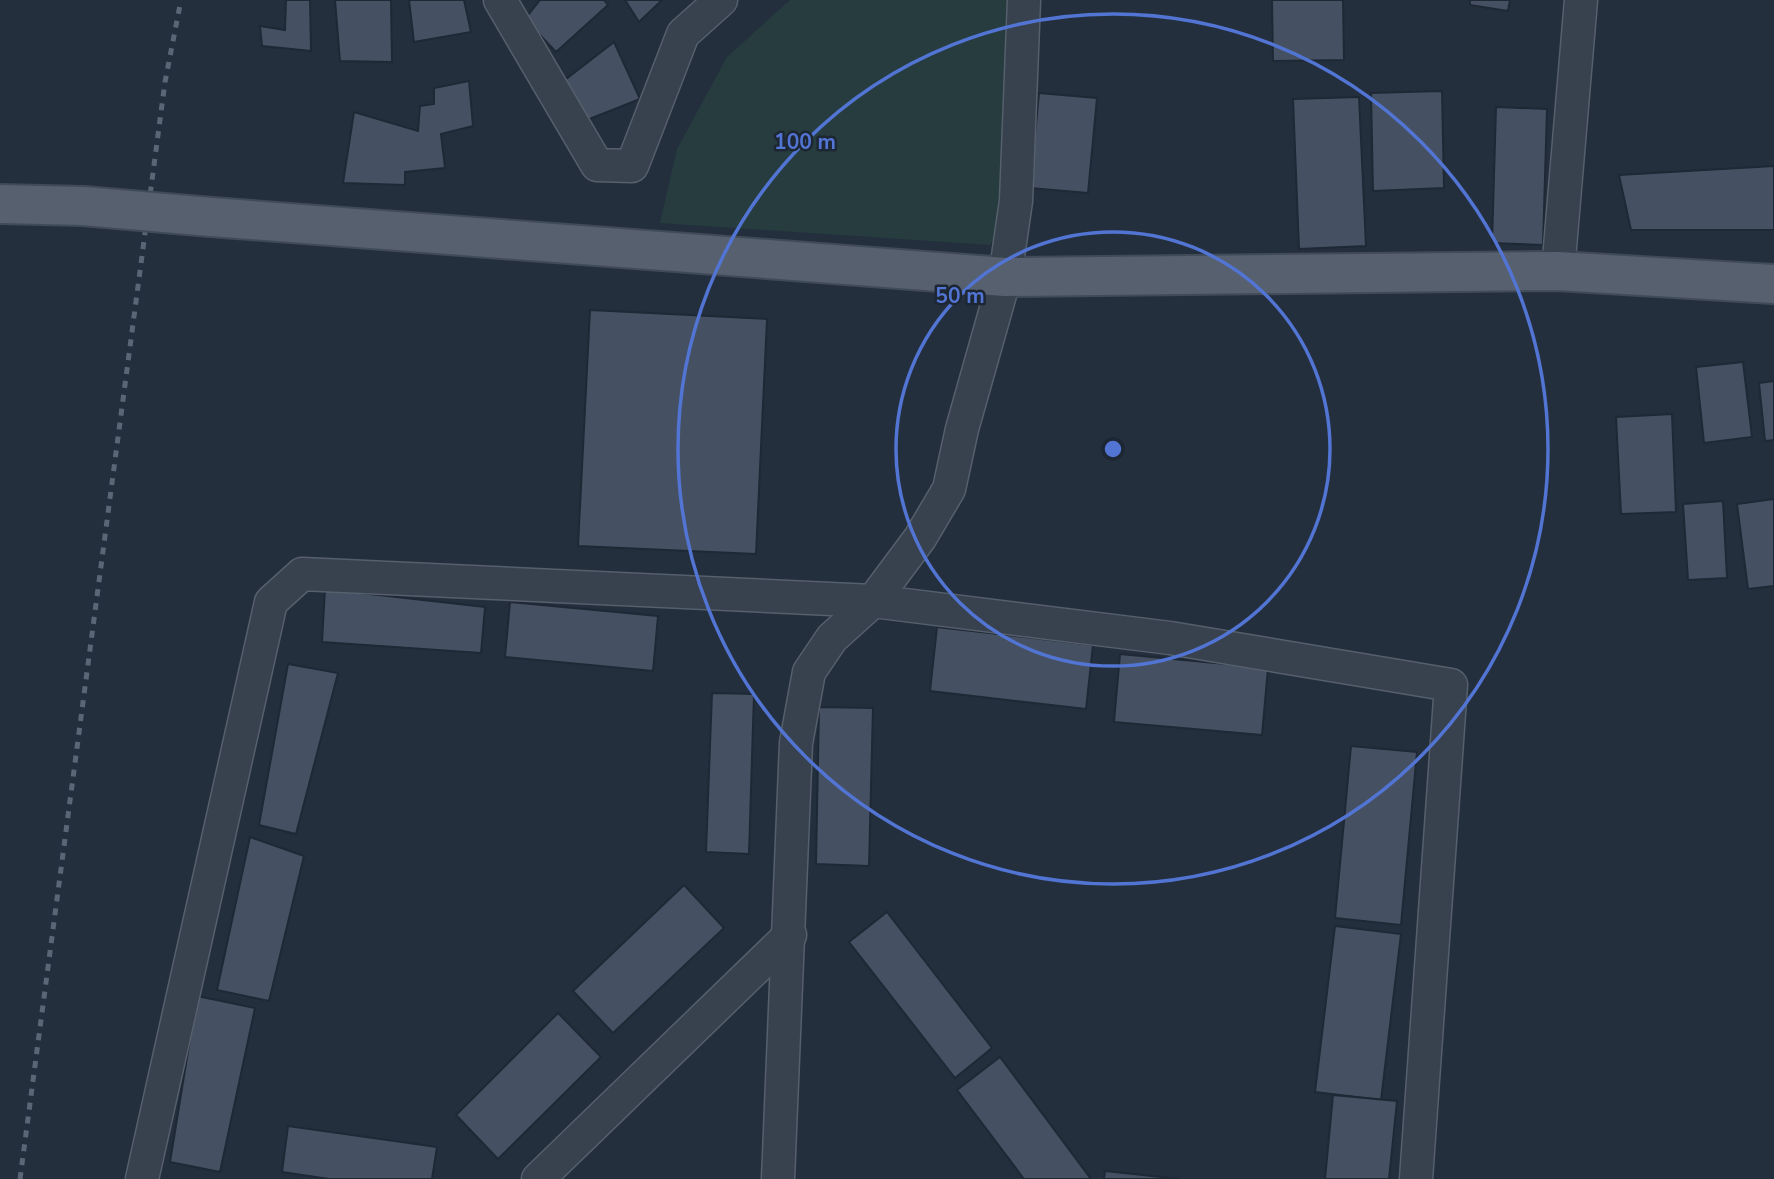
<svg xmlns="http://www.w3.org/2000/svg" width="1774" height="1179" viewBox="0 0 1774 1179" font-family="'Nunito Sans',sans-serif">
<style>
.green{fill:#263c3f}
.building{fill:#455162;stroke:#1f2835;stroke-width:2}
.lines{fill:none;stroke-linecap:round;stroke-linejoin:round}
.minor-casing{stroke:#565f6c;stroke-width:35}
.major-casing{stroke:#414a57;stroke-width:42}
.minor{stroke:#38414e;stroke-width:32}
.major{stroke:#56606e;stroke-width:38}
.rail{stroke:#5a6575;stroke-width:5;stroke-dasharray:7 7;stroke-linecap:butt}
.major-bridge-casing{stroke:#414a57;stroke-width:42;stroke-linecap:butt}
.major-bridge{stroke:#56606e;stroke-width:38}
.ring{fill:none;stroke:#5274d3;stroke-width:3.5}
.centre{fill:#5274d3;stroke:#1d2633;stroke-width:3.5}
.ring-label{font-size:21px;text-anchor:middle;font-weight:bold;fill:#5274d3;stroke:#1d2633;stroke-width:5;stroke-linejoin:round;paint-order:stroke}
</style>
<rect width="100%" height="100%" fill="#242f3e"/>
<polygon class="green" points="790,0 1016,0 1016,201 990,245 660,223 677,149 727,57"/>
<g class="building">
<polygon points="286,0 310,0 311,51 262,46 260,26 285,30"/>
<polygon points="335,0 391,0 392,62 340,61"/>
<polygon points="409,0 464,0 471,32 414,42"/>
<polygon points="540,0 604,0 608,5 556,52 525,19"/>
<polygon points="625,0 662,0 639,22"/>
<polygon points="1272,0 1343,0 1344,60 1273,61"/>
<polygon points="1470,0 1510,0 1508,11 1470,5"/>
<polygon points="614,42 640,99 587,120 561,83"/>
<polygon points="469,81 473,126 441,134 445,168 405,172 405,185 343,183 354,112 418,131 420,106 434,104 434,88"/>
<polygon points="1442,91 1444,188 1373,191 1371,93"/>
<polygon points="1039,93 1097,98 1088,193 1030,188"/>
<polygon points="1359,97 1366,246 1299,249 1293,99"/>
<polygon points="1496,107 1547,109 1543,245 1492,243"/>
<polygon points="1774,166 1774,230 1631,230 1619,175"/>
<polygon points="590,310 767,319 756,554 578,546"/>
<polygon points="1743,362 1752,437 1704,443 1696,367"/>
<polygon points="1774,381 1774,440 1765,441 1759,383"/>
<polygon points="1672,414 1676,512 1621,514 1616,417"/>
<polygon points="1774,499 1774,586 1748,589 1737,504"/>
<polygon points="1723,501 1727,578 1688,580 1683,504"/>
<polygon points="325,589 485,607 481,653 322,642"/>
<polygon points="510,602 658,616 653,671 505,657"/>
<polygon points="937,627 1093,645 1086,709 930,691"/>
<polygon points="1120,654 1268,668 1262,735 1114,722"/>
<polygon points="288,664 338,673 296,834 259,825"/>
<polygon points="712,693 754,694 749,854 706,852"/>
<polygon points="819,707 873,708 869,866 816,864"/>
<polygon points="1351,746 1417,752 1401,925 1335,918"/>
<polygon points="250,837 304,856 269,1001 217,990"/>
<polygon points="684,885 724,928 613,1033 573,991"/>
<polygon points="887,912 992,1048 955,1078 849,942"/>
<polygon points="1335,926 1401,934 1381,1100 1315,1092"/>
<polygon points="197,996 255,1008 220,1172 170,1162"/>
<polygon points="558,1013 601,1057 498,1159 456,1115"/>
<polygon points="1000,1057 1091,1179 1024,1179 957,1090"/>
<polygon points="1333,1095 1397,1101 1389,1179 1325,1179"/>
<polygon points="288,1126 437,1147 432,1179 329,1179 282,1172"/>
<polygon points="1105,1171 1180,1179 1104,1179"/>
</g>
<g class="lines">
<defs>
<g id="minor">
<polyline points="500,0 597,165 632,166 683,34 721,0"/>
<polyline points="1558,271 1581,0"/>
<polyline points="142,1179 271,602 302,574 873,601 1170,638 1451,685 1416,1179"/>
<polyline points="538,1179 790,935"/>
<polyline points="778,1179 796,743 809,672 832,638 873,601 920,538 949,489 962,429 1005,277 1016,201 1024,0"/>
</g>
<g id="major">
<polyline points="0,204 83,206"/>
<polyline points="211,217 1005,277 1558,271 1774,284"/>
</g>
</defs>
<use href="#minor" class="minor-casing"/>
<use href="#major" class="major-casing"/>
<use href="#minor" class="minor"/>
<use href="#major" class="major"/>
<polyline class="rail" points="20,1179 165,82 181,0"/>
<defs>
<polyline id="major-bridge" points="83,206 211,217"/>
</defs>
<use href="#major-bridge" class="major-bridge-casing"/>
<use href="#major-bridge" class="major-bridge"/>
</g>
<g class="ring">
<circle cx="1113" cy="449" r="217"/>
<circle cx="1113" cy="449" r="435"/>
</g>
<circle cx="1113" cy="449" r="10" class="centre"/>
<g class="ring-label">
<text x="805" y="149">100 m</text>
<text x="960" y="303">50 m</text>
</g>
</svg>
